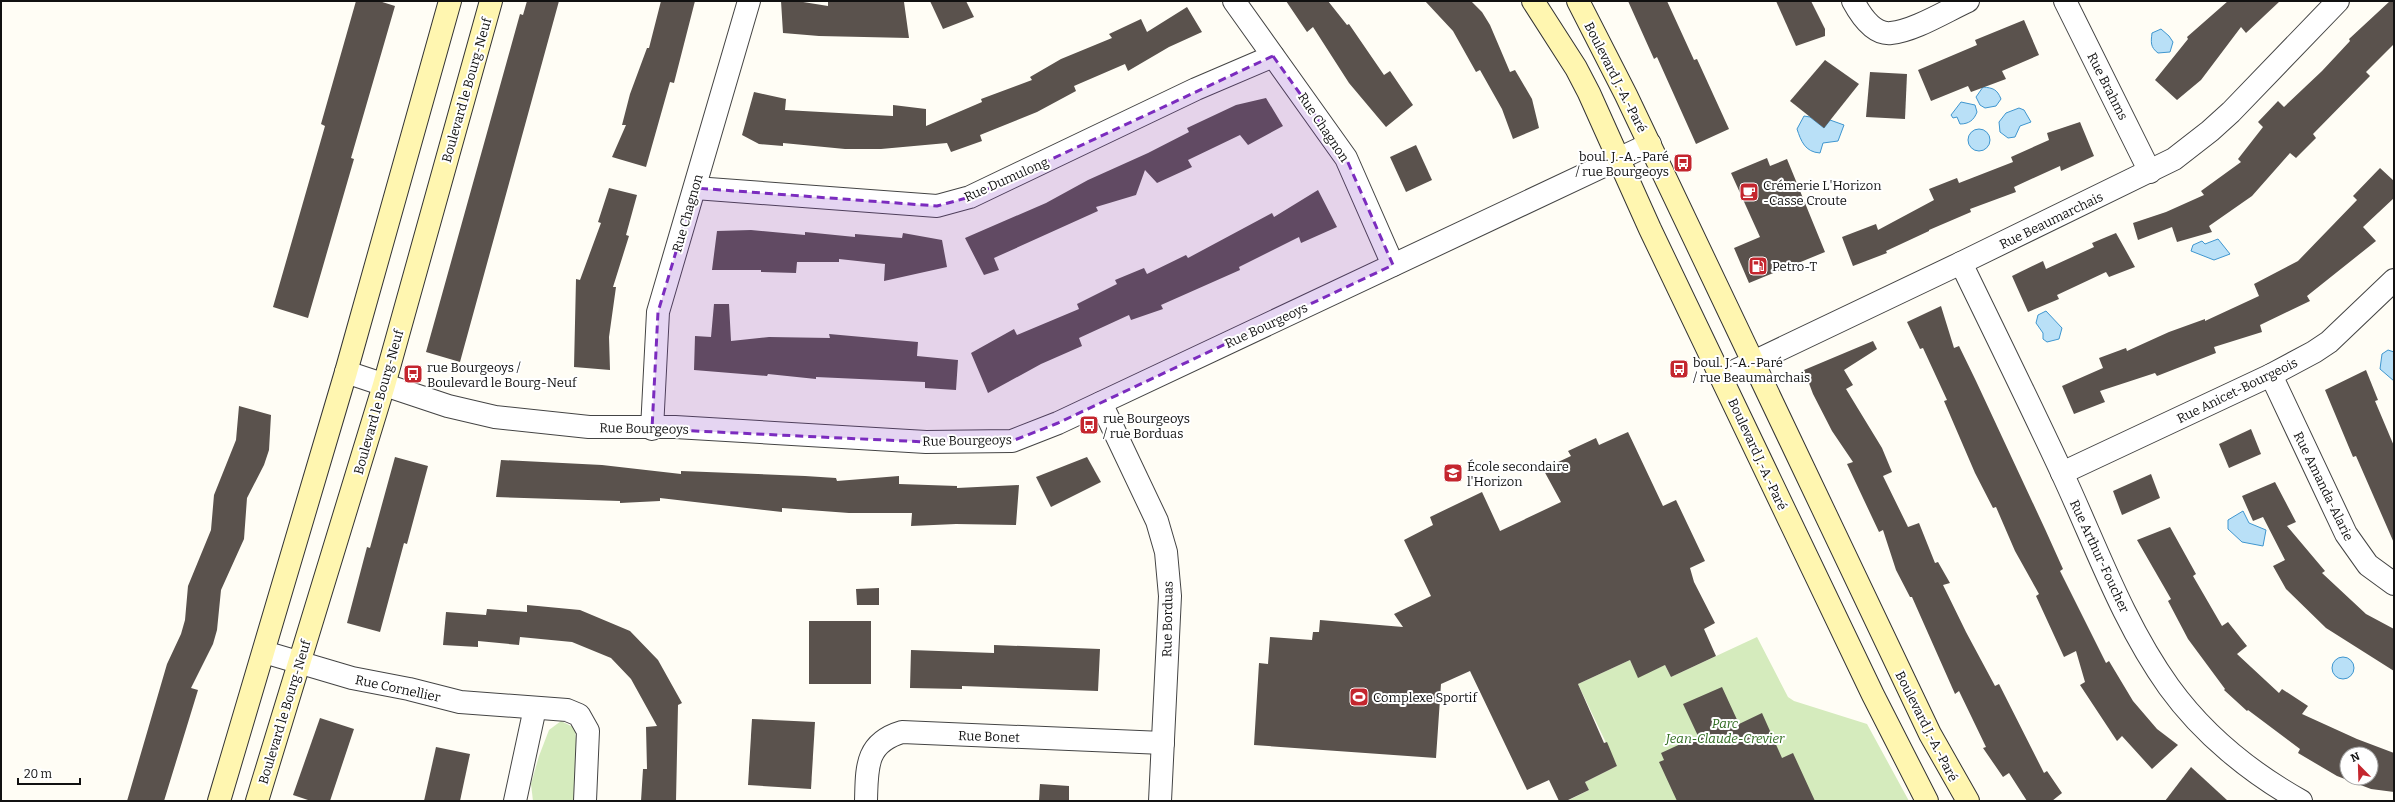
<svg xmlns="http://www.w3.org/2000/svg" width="2395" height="802" viewBox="0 0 2395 802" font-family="Bitter,serif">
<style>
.green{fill:#d5ebbd}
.water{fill:#b9e0f7;stroke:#3f96cf}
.building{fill:#5a524d;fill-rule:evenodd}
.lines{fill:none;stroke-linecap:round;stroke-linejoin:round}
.street-casing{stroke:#444;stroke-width:24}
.secondary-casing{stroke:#333;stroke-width:24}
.street{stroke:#fff;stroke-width:22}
.secondary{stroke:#fff6b0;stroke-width:22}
.marked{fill:#7b2cbf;fill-opacity:0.2;stroke:#7b2cbf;stroke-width:3;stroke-dasharray:8 5;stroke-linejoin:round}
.labels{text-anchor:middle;stroke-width:4;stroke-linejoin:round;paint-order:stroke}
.street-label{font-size:13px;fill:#111;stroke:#fff}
.poi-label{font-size:13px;fill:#111;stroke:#fff;text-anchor:start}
.park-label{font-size:13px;font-style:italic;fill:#2f6b1f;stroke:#fff}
</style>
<rect width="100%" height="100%" fill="#fffdf5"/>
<g class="green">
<polygon points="1757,637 1788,697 1794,701 1867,724 1909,801 1567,801 1589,790 1585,782 1617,766 1578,684 1630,660 1638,677 1665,665 1671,677"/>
<polygon points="561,721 575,728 578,762 575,801 533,801 531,784 539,756 549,730"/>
</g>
<g class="water">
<path d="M2161,29L2169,36L2173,42L2170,52L2158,53C2150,47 2151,42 2152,33Z"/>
<path d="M1983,87C1993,88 1997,89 2001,99L1996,106L1985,108L1980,105L1976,97Z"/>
<path d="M1961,102L1975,105L1977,112C1974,120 1969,124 1960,124L1957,117L1953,118L1951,115Z"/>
<polygon points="2019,108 2024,110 2031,122 2020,126 2015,137 2008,138 2000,132 1999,122 2006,113"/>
<path d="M1804,116L1810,117L1824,128L1830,120L1844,125L1838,141L1823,143L1820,153C1805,152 1801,141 1797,129Z"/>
<circle cx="1979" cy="140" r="11"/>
<polygon points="2218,239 2230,254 2214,260 2191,251 2193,245 2202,241 2205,244"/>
<polygon points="2046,311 2062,328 2059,339 2047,342 2043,339 2043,333 2036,323 2038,315"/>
<polygon points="2388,350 2394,352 2394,381 2380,369 2382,354"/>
<polygon points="2243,511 2249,523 2266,530 2263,546 2242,542 2228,529 2228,520"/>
<circle cx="2343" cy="668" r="11"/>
</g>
<g class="building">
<polygon points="356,1 379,1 395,6 351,158 354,159 308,318 273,307 325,126 321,124"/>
<polygon points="527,1 559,1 460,362 426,352 520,14 523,15"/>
<polygon points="661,1 695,1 674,83 670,82 646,167 612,157 626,125 622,125 630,94 647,48 649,48"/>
<polygon points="781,1 797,1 828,6 828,1 904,2 909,38 819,36 783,33"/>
<polygon points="930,1 966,1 974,17 943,29"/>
<polygon points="1286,1 1328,1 1347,25 1349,24 1384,75 1390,71 1413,105 1386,127 1349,83 1313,27 1307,32"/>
<polygon points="1425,1 1471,1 1482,12 1490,25 1510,72 1515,70 1532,99 1539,128 1513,139 1502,109 1480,70 1476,72 1453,31"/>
<polygon points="1628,1 1667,1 1694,60 1697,59 1729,129 1696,144 1657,57 1654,59"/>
<polygon points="1776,1 1811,1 1825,29 1825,36 1796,46"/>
<polygon points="2228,1 2280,1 2246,33 2241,27 2201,80 2177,100 2155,80 2188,39 2187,37"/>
<polygon points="2390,1 2394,1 2394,44 2366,72 2370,76 2313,134 2316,138 2296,158 2290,153 2252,196 2209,226 2212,232 2177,242 2172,227 2138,240 2133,223 2166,212 2204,195 2201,191 2241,162 2238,159 2263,127 2258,122 2278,101 2284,107 2322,71 2350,41 2349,39"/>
<polygon points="1187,7 1202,32 1169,47 1128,71 1125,64 1074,86 1076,91 1037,112 980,135 982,141 951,152 947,143 881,149 845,149 783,143 783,146 759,144 742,135 754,92 786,99 785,110 893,116 893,105 926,109 926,126 982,102 981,99 1032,80 1030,77 1061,59 1112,38 1109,34 1141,19 1147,32"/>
<polygon points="2024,20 2039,55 2002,71 2006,79 1971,92 1968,86 1931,101 1918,70 1977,45 1975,40"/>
<polygon points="1825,60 1859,84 1824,128 1790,101"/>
<polygon points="1870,72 1907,74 1905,119 1866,117"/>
<polygon points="1266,98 1283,126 1248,145 1240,135 1188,160 1192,167 1157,183 1145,170 1136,195 1096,207 1098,211 994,258 999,270 984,275 965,238 1046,203 1088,180 1148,153 1189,132 1187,128 1236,105"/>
<polygon points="2080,122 2094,156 2061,171 2060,166 2014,187 2016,192 1970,209 1971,212 1929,230 1929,231 1886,251 1887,253 1853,266 1842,237 1876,224 1878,230 1934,200 1929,189 1957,178 1959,183 2013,162 2011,157 2049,140 2047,133"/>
<polygon points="1416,145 1432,180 1406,192 1390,157"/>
<polygon points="1767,158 1770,166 1787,159 1825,252 1749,283 1734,248 1760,237 1731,173"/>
<polygon points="2380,168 2394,181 2394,198 2363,227 2376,241 2307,296 2310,301 2260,325 2262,332 2214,347 2216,353 2157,376 2155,373 2100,391 2105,402 2074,414 2062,386 2103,368 2099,358 2126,348 2127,351 2169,332 2205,319 2205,321 2259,296 2254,284 2298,261 2357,200 2353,196"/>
<polygon points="609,188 637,195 626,235 629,236 613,287 616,287 609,337 610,370 574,367 576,279 580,280 601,223 598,222"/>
<polygon points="1318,190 1337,227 1301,243 1299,237 1239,267 1240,270 1161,305 1163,309 1131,320 1129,315 1079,338 1082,346 1041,364 988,393 971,353 1014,329 1017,335 1079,309 1077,304 1117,284 1115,280 1144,268 1147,274 1186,255 1188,258 1272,213 1274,217"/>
<polygon points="751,230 805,235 805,232 855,237 855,234 902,238 903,233 942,240 947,267 884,281 885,264 839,259 839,262 797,262 796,273 761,272 761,270 712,270 717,231"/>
<polygon points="2116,233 2135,267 2109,277 2106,272 2057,295 2059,299 2028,312 2012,276 2043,261 2046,269 2094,247 2092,243"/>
<polygon points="714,304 729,304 731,341 769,337 830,338 829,334 918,342 917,356 958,360 956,390 925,388 925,382 816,377 816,379 768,374 767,376 694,370 695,336 711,337"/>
<polygon points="1941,306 1954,348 1959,346 1976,381 2045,529 2063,569 2060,571 2106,663 2109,661 2133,701 2157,729 2178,745 2152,769 2122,736 2117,741 2080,685 2085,682 2076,651 2064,657 2036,596 2039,594 2015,551 1996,507 1993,508 1975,473 1944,401 1947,400 1923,348 1920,349 1907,322"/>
<polygon points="1873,341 1877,349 1844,370 1853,385 1846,389 1882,448 1892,472 1883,476 1908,527 1919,523 1935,563 1938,562 1950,583 1943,585 1966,632 1995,686 1999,684 2044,773 2047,771 2062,793 2052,801 2027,801 2009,773 2003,777 1983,748 1986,747 1959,691 1955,694 1912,597 1910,597 1896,570 1883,530 1879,532 1847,464 1853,462 1832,431 1813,394 1804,370"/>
<polygon points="2366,370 2378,400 2375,401 2394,446 2394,543 2356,456 2353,457 2325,390"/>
<polygon points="239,406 271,415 269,450 264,465 247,498 244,539 221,590 217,630 213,644 191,688 198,690 164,801 127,801 167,664 181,634 185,620 188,586 211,530 214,495 236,440"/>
<polygon points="2251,429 2261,454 2229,468 2219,444"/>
<polygon points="1628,432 1663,506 1676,500 1705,561 1690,568 1694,582 1715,623 1704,629 1716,656 1671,677 1665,665 1638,678 1630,660 1578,684 1604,743 1607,742 1617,766 1585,782 1589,790 1566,801 1559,801 1549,780 1527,790 1470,671 1441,684 1436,758 1254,745 1259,663 1268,664 1270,637 1312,640 1313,632 1319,632 1320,620 1403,627 1394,614 1431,596 1404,540 1433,525 1430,517 1482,492 1500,531 1561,502 1543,469 1571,456 1568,451 1596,438 1599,445"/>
<polygon points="395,457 428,466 407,544 404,543 380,632 347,623 367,547 370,548"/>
<polygon points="1087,457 1101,482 1051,507 1036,477"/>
<polygon points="501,460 602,465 681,474 681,471 805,476 836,478 837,481 899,476 899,484 957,486 957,488 1019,485 1016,525 956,524 911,526 912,513 849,513 782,508 782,512 660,498 660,501 620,503 620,501 496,497"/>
<polygon points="2151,474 2160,498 2122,515 2113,491"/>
<polygon points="2275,482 2296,522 2287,526 2325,571 2322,573 2366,614 2394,629 2394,671 2326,628 2286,589 2273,566 2285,560 2263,517 2253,521 2242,496"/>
<path d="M2170,527L2196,574L2193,576L2222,626L2228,622L2247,646L2237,654L2279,693L2282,689L2308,706L2302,714L2357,739L2394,753V792L2371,789L2337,776L2298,753L2300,749L2248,710L2247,711L2224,690L2225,689L2188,639L2168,601L2171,599L2137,540ZM2347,754H2371V778H2347Z"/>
<polygon points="879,588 879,605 857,605 856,589"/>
<polygon points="527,605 580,610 630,631 658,660 682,703 678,705 676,801 641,801 643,769 647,769 646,727 657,726 631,679 611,658 572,642 520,637 519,645 478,641 478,647 443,645 446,612 486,615 487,609 527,612"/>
<rect x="809" y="621" width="62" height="63"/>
<polygon points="994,645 1100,649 1098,691 962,686 962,689 910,688 911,650 994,653"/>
<polygon points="1722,687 1739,724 1762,713 1782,758 1793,753 1815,801 1677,801 1659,762 1664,760 1661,753 1698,736 1683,704"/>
<polygon points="320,718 354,729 330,801 311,801 293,795"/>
<polygon points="752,719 815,722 811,789 748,785"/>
<polygon points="436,747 470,754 460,801 424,801"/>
<polygon points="2191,767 2228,801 2165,801"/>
<polygon points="1040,784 1069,786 1069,801 1039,801"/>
</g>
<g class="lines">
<defs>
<g id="street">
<polyline points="1234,1 1346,158 1393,265"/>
<path d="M1853,1C1860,14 1873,35 1891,33C1914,31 1946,11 1968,1"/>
<polyline points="2065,1 2150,172"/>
<polyline points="695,188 937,206 970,197 1196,89 1273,56"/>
<path d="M1961,263C1995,333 2030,404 2063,475C2096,546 2123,623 2169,687C2203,734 2251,773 2301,801"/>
<polyline points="346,372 448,406 495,417 589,427 675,427 926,442 1012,441 1058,423 1650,144"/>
<polyline points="2271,375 2346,534 2368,565 2394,584"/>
<polyline points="1722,377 1961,263 2174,159 2210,131 2231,112 2338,1"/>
<polyline points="1101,403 1157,521 1166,552 1170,596 1160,801"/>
<polyline points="652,429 658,312 749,1"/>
<polyline points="2062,473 2271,375 2314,352 2329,342 2394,280"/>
<polyline points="264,652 352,678 409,689 460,702 567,710 579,715 588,731 585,801"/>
<polyline points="515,801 535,708"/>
<path d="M866,801C867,768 865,743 902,732L1163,743"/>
</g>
<g id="secondary">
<polyline points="1533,1 1576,68 1589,93 1650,229 1873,695 1927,801"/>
<polyline points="1578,1 1626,95 1930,734 1968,801"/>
<polyline points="219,801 346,372 450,1"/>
<polyline points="257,801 384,385 491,1"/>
</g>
</defs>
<use href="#street" class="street-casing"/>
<use href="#secondary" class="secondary-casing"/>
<use href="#street" class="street"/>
<use href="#secondary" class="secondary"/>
</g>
<path class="marked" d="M1273,56L1346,158L1393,265L1058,423L1012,441L926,442L652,429L658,312L695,188L937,206L970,197Z"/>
<defs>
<symbol id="bus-square" viewBox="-11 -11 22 22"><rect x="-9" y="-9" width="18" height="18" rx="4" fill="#c4262e" stroke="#fff"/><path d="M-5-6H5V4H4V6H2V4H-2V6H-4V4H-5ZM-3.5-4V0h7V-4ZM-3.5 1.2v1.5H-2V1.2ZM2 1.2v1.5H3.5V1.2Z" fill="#fff"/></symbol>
<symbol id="cafe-square" viewBox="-11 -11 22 22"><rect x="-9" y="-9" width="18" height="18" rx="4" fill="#c4262e" stroke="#fff"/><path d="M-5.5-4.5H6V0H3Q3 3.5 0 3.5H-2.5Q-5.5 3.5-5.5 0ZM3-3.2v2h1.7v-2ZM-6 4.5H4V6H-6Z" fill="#fff"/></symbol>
<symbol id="fuel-square" viewBox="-11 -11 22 22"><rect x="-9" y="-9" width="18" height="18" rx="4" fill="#c4262e" stroke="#fff"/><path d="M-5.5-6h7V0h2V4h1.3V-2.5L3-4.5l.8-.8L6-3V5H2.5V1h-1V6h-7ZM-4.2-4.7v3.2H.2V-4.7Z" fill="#fff"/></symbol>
<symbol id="school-square" viewBox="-11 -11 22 22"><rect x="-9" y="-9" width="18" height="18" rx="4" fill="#c4262e" stroke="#fff"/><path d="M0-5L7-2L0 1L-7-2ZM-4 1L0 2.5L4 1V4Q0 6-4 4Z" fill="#fff"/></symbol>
<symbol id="stadium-square" viewBox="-11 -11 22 22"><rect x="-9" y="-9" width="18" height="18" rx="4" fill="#c4262e" stroke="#fff"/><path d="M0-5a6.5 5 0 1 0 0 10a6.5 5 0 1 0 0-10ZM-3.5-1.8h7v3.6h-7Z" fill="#fff"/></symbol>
</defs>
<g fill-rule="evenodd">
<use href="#bus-square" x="1672" y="152" width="22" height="22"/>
<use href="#cafe-square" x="1738" y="181" width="22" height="22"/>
<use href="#fuel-square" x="1747" y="255" width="22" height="22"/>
<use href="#bus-square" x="1668" y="358" width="22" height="22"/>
<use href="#bus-square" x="402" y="363" width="22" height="22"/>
<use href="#bus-square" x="1078" y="414" width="22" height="22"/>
<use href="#school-square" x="1442" y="462" width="22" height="22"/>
<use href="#stadium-square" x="1348" y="686" width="22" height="22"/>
</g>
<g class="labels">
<g class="street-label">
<text transform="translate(1616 77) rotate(63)" y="5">Boulevard J.-A.-Paré</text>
<text transform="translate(2108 86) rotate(63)" y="5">Rue Brahms</text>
<text transform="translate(466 90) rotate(-74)" y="5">Boulevard le Bourg-Neuf</text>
<text transform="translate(1324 127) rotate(56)" y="5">Rue Chagnon</text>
<text transform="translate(1006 179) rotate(-24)" y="5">Rue Dumulong</text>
<text transform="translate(687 213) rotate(-74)" y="5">Rue Chagnon</text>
<text transform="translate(2051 220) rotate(-26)" y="5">Rue Beaumarchais</text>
<text transform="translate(1266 325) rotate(-25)" y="5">Rue Bourgeoys</text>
<text transform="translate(2237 390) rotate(-26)" y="5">Rue Anicet-Bourgeois</text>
<text transform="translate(378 402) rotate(-74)" y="5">Boulevard le Bourg-Neuf</text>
<text transform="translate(644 428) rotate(1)" y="5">Rue Bourgeoys</text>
<text transform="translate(967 440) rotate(-1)" y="5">Rue Bourgeoys</text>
<text transform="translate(1758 454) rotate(65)" y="5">Boulevard J.-A.-Paré</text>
<text transform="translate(2324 486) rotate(64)" y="5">Rue Amanda-Alarie</text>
<text transform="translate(2100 556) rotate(65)" y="5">Rue Arthur-Foucher</text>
<text transform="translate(1167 619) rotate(-89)" y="5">Rue Borduas</text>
<text transform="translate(398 688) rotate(12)" y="5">Rue Cornellier</text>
<text transform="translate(284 712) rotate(-73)" y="5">Boulevard le Bourg-Neuf</text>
<text transform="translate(1927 726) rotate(63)" y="5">Boulevard J.-A.-Paré</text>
<text transform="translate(989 736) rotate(2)" y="5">Rue Bonet</text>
</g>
<g class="poi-label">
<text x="1669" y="161" text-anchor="end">boul. J.-A.-Paré<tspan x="1669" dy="15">/ rue Bourgeoys</tspan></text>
<text x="1763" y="190">Crémerie L'Horizon<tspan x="1763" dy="15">-Casse Croute</tspan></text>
<text x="1772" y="271">Petro-T</text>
<text x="1693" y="367">boul. J.-A.-Paré<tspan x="1693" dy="15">/ rue Beaumarchais</tspan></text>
<text x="427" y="372">rue Bourgeoys /<tspan x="427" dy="15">Boulevard le Bourg-Neuf</tspan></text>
<text x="1103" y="423">rue Bourgeoys<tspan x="1103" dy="15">/ rue Borduas</tspan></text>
<text x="1467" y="471">École secondaire<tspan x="1467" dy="15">l'Horizon</tspan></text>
<text x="1373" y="702">Complexe Sportif</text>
</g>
<g class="park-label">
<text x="1725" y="728">Parc<tspan x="1725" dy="15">Jean-Claude-Crevier</tspan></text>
</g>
</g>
<rect width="2395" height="802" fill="none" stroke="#111111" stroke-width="4"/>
<g transform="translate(2359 766) rotate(337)"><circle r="19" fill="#ffffff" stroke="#a0a0a0"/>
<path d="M0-3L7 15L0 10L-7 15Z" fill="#c4262e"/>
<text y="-6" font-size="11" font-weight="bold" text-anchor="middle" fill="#111111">N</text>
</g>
<path d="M18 778v6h62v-6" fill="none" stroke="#111111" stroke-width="2"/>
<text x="24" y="778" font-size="12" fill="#111111" stroke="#ffffff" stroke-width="3" paint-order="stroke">20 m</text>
</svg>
